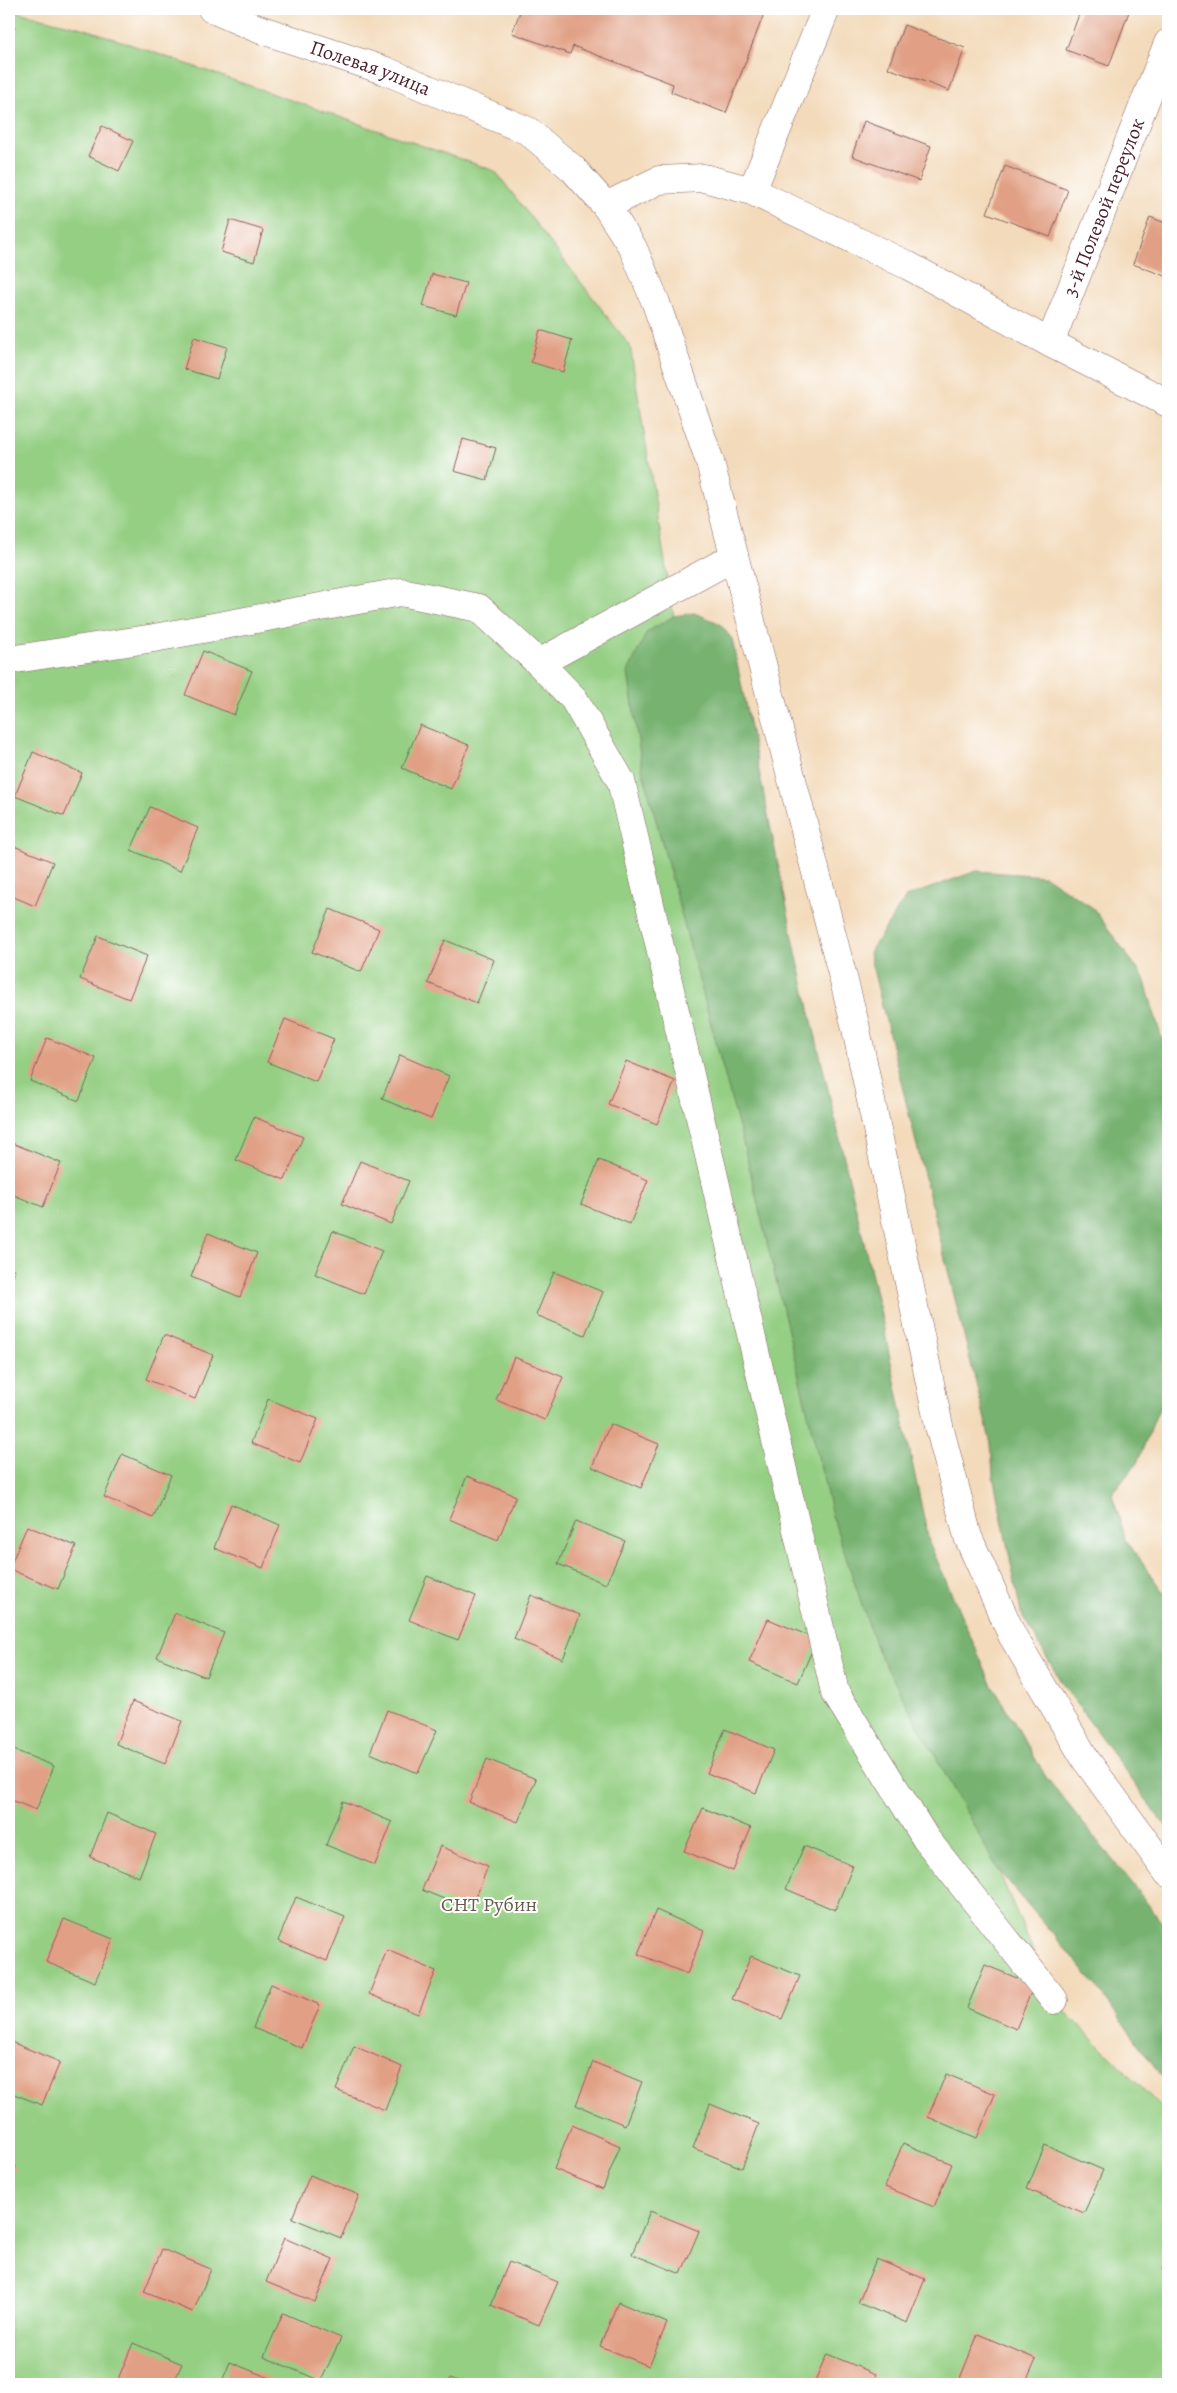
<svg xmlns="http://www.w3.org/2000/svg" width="1177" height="2393" viewBox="0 0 1177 2393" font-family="Alegreya,serif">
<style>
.green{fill:#94cf83;stroke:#6f7757}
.forest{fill:#77b271;stroke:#60684e}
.building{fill:#e1a085}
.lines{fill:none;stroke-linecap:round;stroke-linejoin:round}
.minor-casing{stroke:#85605d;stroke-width:29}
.minor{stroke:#fff;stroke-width:28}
.labels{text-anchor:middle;stroke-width:4;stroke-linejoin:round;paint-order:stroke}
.street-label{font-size:20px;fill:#4a1f2b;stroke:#fff}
.park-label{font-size:20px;fill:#645d4a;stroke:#fff}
</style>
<rect width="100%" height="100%" fill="#fff"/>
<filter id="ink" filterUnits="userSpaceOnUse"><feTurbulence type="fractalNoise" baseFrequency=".02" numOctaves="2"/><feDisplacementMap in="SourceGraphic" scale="10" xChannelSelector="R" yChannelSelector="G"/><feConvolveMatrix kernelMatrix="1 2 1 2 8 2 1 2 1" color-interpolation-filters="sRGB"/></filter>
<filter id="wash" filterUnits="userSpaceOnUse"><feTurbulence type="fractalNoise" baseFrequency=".0096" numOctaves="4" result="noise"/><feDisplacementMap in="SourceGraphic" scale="20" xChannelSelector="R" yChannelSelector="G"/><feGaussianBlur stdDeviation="1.12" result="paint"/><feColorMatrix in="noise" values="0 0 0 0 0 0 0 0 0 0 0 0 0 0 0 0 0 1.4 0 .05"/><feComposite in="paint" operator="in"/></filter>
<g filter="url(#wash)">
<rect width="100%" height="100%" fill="#f3daba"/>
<polygon class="green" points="9,10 86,29 495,171 630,346 684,680 866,1562 1054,2000 1168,2114 1168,2384 9,2384"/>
<g class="forest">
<polygon points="694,613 719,623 732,639 797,957 881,1315 929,1542 990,1681 1046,1777 1168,1929 1168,2085 1094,1983 997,1868 877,1650 832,1515 746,1154 642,768 628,672 647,632 674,616"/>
<polygon points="976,871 1045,876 1093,908 1144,978 1168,1060 1168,1397 1160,1406 1137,1463 1112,1494 1126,1540 1168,1599 1168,1830 1061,1682 1021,1613 993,1475 991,1444 869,953 906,897"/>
</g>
<g id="blocks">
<g class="building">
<polygon points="521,9 711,9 723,13 725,9 759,9 765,11 726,113 671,92 673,84 573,46 570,54 512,33"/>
<polygon points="1081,9 1130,9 1109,66 1066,50"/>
<polygon points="9,22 15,28 9,34"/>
<polygon points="904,25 965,48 949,91 888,68"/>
<polygon points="864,121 931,146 919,181 852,156"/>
<polygon points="102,126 133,141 119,171 88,156"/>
<polygon points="1005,166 1068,190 1050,237 987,213"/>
<polygon points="1150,217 1168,224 1168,277 1133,264"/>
<polygon points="230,220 263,230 254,262 221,252"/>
<polygon points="432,274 466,283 456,315 423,306"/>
<polygon points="540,330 572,340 563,372 531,362"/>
<polygon points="194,337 227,347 217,379 184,369"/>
<polygon points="463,439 496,448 487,480 454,471"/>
<polygon points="203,651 252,671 234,715 185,695"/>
<polygon points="420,725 469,745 451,789 402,768"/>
<polygon points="33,752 82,773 64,816 15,796"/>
<polygon points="150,807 198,828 180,871 131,850"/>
<polygon points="9,844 53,862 35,906 9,895"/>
<polygon points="330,909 379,929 361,972 312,952"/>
<polygon points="98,936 147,956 129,999 80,979"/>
<polygon points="445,940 494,960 477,1003 428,983"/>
<polygon points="285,1019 334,1039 316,1082 267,1062"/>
<polygon points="47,1038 96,1058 79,1101 30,1081"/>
<polygon points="400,1055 449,1076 431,1119 382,1099"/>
<polygon points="626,1061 675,1081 657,1124 608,1104"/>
<polygon points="254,1117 303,1137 285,1180 236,1160"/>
<polygon points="12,1143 61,1163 43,1207 9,1193 9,1150"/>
<polygon points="599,1160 648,1180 630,1224 581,1204"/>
<polygon points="360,1161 409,1181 391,1224 342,1204"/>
<polygon points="333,1231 382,1251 364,1294 315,1274"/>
<polygon points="208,1233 257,1253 240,1297 191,1277"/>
<polygon points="9,1267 15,1270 9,1285"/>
<polygon points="554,1272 603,1292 585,1335 536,1315"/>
<polygon points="164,1335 213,1355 195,1399 146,1379"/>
<polygon points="514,1357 563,1377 545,1420 496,1400"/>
<polygon points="268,1399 318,1419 300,1463 251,1443"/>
<polygon points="610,1424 659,1444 641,1488 592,1467"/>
<polygon points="122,1454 171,1475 153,1518 104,1497"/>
<polygon points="467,1476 516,1496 498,1540 449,1519"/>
<polygon points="231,1504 280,1525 263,1568 214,1548"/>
<polygon points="576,1521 625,1541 606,1584 558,1564"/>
<polygon points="27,1526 76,1546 58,1589 9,1569"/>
<polygon points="427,1576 476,1596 458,1640 409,1620"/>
<polygon points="531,1595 580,1615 563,1659 514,1639"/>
<polygon points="175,1613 224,1633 206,1677 157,1657"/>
<polygon points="768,1619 817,1639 798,1683 749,1662"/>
<polygon points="133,1701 182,1721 165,1764 116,1744"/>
<polygon points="387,1710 437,1730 418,1773 370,1753"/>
<polygon points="725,1729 774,1750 756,1793 707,1773"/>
<polygon points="9,1748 54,1766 36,1810 9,1799"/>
<polygon points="487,1759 536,1779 518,1822 469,1802"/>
<polygon points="343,1801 392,1822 375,1865 326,1845"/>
<polygon points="703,1808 751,1828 733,1871 684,1851"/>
<polygon points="107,1813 156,1834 139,1877 90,1857"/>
<polygon points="440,1846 488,1866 471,1910 422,1890"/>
<polygon points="804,1846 853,1866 835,1910 786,1889"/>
<polygon points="296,1897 345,1917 327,1961 278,1941"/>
<polygon points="656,1910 704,1931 687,1974 638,1954"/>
<polygon points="64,1919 113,1939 95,1982 46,1962"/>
<polygon points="387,1950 436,1971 418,2014 369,1994"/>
<polygon points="751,1956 800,1976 782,2019 732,1999"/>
<polygon points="985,1965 1034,1985 1016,2029 967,2008"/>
<polygon points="271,1984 320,2005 302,2048 253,2028"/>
<polygon points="11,2042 60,2062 42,2105 9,2092 9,2048"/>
<polygon points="354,2046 402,2067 385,2110 336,2090"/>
<polygon points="593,2062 642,2082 625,2125 576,2105"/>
<polygon points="946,2074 995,2094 977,2138 928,2117"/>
<polygon points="710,2104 759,2124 742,2168 693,2148"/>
<polygon points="572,2125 620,2146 603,2189 554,2169"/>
<polygon points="903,2143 952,2164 934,2207 885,2187"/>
<polygon points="1045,2145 1103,2170 1084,2213 1027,2189"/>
<polygon points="9,2163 16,2166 9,2183"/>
<polygon points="310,2175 359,2195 341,2238 292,2218"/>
<polygon points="650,2211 699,2231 681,2274 632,2254"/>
<polygon points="284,2238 333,2259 315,2302 266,2282"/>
<polygon points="162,2249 211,2269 193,2312 144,2292"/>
<polygon points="1168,2255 1168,2273 1162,2270"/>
<polygon points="876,2259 925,2279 907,2323 858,2303"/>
<polygon points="509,2262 558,2282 539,2325 491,2305"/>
<polygon points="618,2302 667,2323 649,2366 600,2346"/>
<polygon points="283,2313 341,2338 321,2381 264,2357"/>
<polygon points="978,2334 1036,2359 1025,2384 974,2384 960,2378"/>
<polygon points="133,2343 182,2364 173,2384 116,2384"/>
<polygon points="827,2354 876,2374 872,2384 814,2384"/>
<polygon points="230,2362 279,2382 278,2384 221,2384"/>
<polygon points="450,2378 466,2384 447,2384"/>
</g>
</g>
</g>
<g filter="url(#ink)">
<use href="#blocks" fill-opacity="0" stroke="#85605d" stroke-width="1"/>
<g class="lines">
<defs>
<g id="minor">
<path id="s1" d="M212,9L256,28L386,71L528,131L573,169L606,206L633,248L656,303L710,462L855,1024L939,1426L968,1537L1012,1635L1086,1760L1168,1873"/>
<polyline points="752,191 826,9"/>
<polyline points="606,206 659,180 704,178 752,191 907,265 1050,343 1168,403"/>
<path id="s2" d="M1050,343L1168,43"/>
<polyline points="9,660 154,638 401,592 479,608 539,663 574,699 621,781 835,1692 926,1839 1054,2000"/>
<polyline points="539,663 734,557"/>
</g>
</defs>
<use href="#minor" class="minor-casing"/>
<use href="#minor" class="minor"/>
</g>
</g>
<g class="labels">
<g class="street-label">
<text dy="7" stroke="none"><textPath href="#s1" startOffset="169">Полевая улица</textPath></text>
<text dy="7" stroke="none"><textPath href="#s2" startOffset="146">3-й Полевой переулок</textPath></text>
</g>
<g class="park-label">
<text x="489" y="1911">СНТ Рубин</text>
</g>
</g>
<rect width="1177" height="2393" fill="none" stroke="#fff" stroke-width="30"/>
</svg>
